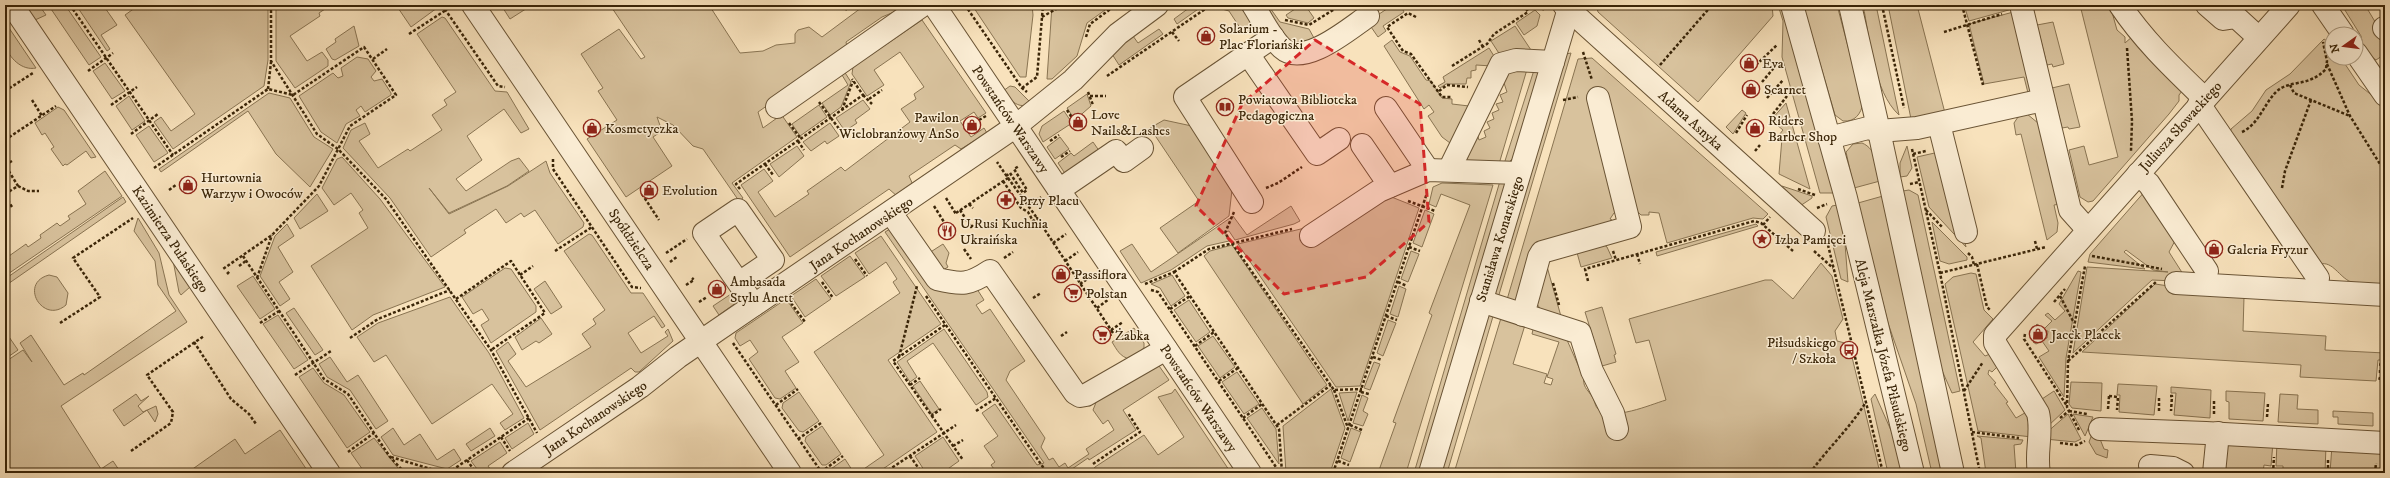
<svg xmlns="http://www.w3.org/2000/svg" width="2390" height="478" viewBox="0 0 2390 478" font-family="'IM FELL DW Pica',serif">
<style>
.green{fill:#d8c29d;stroke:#897452;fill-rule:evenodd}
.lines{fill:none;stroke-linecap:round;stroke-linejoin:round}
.minor-casing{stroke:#6a5435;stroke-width:24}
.path{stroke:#3a2508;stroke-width:2.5;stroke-dasharray:3 2;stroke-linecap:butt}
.minor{stroke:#faecd3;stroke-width:22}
.marked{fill:#d62828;fill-opacity:0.2;stroke:#d62828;stroke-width:3;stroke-dasharray:8 5;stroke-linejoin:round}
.labels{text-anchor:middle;stroke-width:3;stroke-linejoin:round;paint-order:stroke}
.poi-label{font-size:14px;fill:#3a2508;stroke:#faecd3;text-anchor:start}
.street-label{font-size:14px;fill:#3a2508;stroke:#faecd3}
</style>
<rect width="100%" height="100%" fill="#f8e2bc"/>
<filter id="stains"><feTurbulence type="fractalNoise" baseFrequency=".005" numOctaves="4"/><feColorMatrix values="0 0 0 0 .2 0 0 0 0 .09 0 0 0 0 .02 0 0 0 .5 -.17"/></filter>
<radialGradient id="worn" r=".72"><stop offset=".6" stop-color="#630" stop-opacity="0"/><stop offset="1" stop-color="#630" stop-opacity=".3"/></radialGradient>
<g class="green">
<polygon points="22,5 39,5 46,15 35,20"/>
<polygon points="65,5 101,57 89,65 49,6"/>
<polygon points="76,5 103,5 117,25 101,35 110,49 107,51"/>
<polygon points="139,5 268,5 268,60 264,86 173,149 154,122 161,117 171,131 195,114 125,15"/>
<polygon points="276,5 331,5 319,13 320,16 290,36 307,61 322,52 328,60 328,66 295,88 276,61"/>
<polygon points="396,5 437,5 437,8 411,27"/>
<polygon points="501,5 532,5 510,19"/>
<path d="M610,5H709L740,53L763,51L776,45L795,43V34L798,30L809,27L822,37L865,5H913L774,104L797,137L732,183L743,198L739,201L703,149L693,146L673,125L657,117L662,131L653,137L672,166L626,197L587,139L617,120L598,91L603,88L581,54L619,29L641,59L645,57ZM906,7H905L847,47L846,42L882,17ZM768,105L777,118L763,128L758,112Z"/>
<polygon points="972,5 1032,5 1033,15 1026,77 1020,77"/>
<polygon points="1052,5 1112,5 1087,23 1077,56 1052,79 1047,79"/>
<polygon points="1193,5 1204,5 1177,24 1174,19"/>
<polygon points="1228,5 1245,5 1257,26 1244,34 1229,11 1222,9"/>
<polygon points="1262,5 1268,5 1280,22 1309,29 1314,38 1311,45 1289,41"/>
<polygon points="1301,5 1305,5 1314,18 1308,23 1288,18 1286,15"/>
<polygon points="1393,5 1407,5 1402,8 1404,12 1383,26 1386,31 1378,37 1369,24 1376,16"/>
<polygon points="1596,5 1772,5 1773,16 1698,102 1598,12"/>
<polygon points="1778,5 1782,5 1834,193 1820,193 1782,57 1783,21"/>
<path d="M1803,5H1837L1863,103C1861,114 1855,122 1843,121L1835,115Z"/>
<path d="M1863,5H1876L1899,115C1873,91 1870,38 1863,5Z"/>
<polygon points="1888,5 1917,5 1945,113 1911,119"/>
<polygon points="1964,5 2015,5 2016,8 1969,21"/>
<polygon points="2080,5 2110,5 2117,30 2125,37 2125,43 2133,36 2182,91 2179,95 2179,101 2169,114 2093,201 2088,202 2080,197 2069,150 2084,146 2089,165 2118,157"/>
<polygon points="2331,5 2365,5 2383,35 2385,54 2376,60 2364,51 2361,36 2343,7 2335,12"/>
<polygon points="1535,10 1540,15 1537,26 1524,35 1516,23"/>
<polygon points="2017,11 2031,90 2028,93 2024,77 1984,84 1969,24"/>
<polygon points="442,17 445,18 495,91 507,92 529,129 521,133 504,109 467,136 482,160 456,179 466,191 511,161 519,158 529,171 507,186 449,213 429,188 449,214 508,186 546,161 550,173 584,223 583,227 558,244 535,210 524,217 521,213 506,223 496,209 464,230 466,233 431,257 390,198 343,148 351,130 365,123 370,134 359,141 378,168 408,149 410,151 442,130 432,115 447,105 444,100 456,92 417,34"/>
<polygon points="922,20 986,113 978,118 974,112 960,121 971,137 984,128 987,133 961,149 955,145 909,176 913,185 898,197 889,189 790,257 741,185 764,169 773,181 758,192 775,217 809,194 807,191 841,167 845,171 910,122 901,109 916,99 914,94 924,87 900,52 874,70 884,85 867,96 852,74 853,67"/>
<path d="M5,22L36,68C22,71 9,58 5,45C3,38 5,29 5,22Z"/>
<polygon points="2053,22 2064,64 2053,67 2052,64 2047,65 2037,25"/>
<polygon points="354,26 359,46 335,60 332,59 326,49 336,42 335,39"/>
<polygon points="1515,26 1531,50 1529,55 1502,58 1491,41"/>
<polygon points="1159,29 1163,34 1119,65 1112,54 1133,36 1138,43"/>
<path d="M2324,39L2332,44V58H2341L2359,85L2379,101L2385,109V286C2375,285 2360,286 2351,282C2339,277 2333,261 2320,264L2230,135L2231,129L2252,111L2266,90L2290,74Z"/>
<polygon points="1392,40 1400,52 1410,56 1426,80 1431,81 1442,98 1452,99 1452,104 1469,106 1454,146 1442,137 1428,116 1434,112 1429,105 1424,109 1384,46"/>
<polygon points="1489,48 1497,61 1492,66 1476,65 1476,70 1471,71 1471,78 1467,78 1466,84 1446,84 1440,88 1438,86 1445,82 1443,77"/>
<polygon points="1571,53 1498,298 1494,296 1566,54"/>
<polygon points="357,57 368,59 376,71 371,77 374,81 382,79 391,93 391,95 365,112 361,106 356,110 360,116 346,124 337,143 321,132 299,96 333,73 338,78 343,76 341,68"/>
<polygon points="1592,58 1768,214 1763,219 1753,218 1667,243 1659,213 1649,212 1649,215 1641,215 1636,210 1614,213 1610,219 1612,220 1607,223 1536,245 1518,300 1506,303 1578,59"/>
<polygon points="105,63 125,91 112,99 93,71"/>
<polygon points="1528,66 1499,164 1466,164 1462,152 1475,127 1479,140 1486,137 1484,131 1490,128 1487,122 1494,119 1492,113 1499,110 1496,104 1503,102 1500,95 1507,92 1501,74"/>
<polygon points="1535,67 1540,69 1514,157 1508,163 1504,164"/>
<polygon points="842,68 851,82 841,107 830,115 822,103 848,85 842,75"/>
<polygon points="2069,84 2080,127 2069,129 2068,127 2062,128 2052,88"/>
<path d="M1010,86L1015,87L1032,104C1018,109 1012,102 1003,91Z"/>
<polygon points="269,93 290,98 314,137 333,149 310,187 276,154 248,111 161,172 159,169"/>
<polygon points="1087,94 1091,106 1075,120 1067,108"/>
<polygon points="129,96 145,121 132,130 116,106"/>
<polygon points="863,100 870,109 855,120 857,123 845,131 836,118"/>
<polygon points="1786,103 1810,189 1779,174 1782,138 1779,135 1783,130 1771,120"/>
<polygon points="819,105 827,117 800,136 792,124"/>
<polygon points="58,107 64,110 96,157 91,158 86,151 67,165 65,164 63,166 51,149 54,147 45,133 42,135 35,123"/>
<polygon points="1742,110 1746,113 1733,134 1726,127"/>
<polygon points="1064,111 1072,123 1043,142 1039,134 1042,126"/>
<polygon points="2027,114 2038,123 2060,204 2054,205 2058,223 2057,232 2047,240 2021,134 2016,135 2014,123 2018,117"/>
<polygon points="1164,120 1201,128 1233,181 1229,216 1178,253 1160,228 1199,201 1150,128"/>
<polygon points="830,123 839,136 827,144 825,141 811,151 803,142"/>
<polygon points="149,126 168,153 154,162 136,135"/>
<polygon points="1060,137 1069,149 1055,159 1047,147"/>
<polygon points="1093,142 1100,152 1066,175 1058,163 1071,153 1074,156"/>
<path d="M1862,143C1877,149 1877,167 1880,181L1854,188L1846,152L1853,144Z"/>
<polygon points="797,146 804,156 779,177 770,164"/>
<polygon points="1907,146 1912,168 1907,176 1900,177 1900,163"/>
<polygon points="1939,152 1963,234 1966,247 1929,207 1917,157"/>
<polygon points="342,157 380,199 445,287 373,315 352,330 311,266 368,228 359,213 363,210 351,193 334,205 322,188 337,159"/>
<polygon points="105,171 122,196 5,276 5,262 10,259 9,256 26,244 28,247 41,238 40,235 57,223 60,226 70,219 68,216 86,204 78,191"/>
<polygon points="1500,181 1504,181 1505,185 1420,473 1414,473"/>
<polygon points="1442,183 1493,185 1406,473 1378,473 1396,423 1393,422 1432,315 1429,313 1470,205 1441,194 1436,207 1429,204 1433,187"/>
<polygon points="1782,186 1812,196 1812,198 1800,206 1780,188"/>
<polygon points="1909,190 1918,195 1960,391 1952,393 1940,366 1903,191"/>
<polygon points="2146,190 2177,237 2169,252 2183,274 2175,281 2152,280 2073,353 2087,267 2168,272 2153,270 2126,250 2124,252 2145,269 2088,262 2090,254"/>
<polygon points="317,194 328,211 300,229 294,218"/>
<polygon points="1389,196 1419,208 1360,386 1336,387 1238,244 1305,228"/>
<polygon points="1883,196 1943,473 1932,473 1916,404 1888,323 1858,203"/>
<polygon points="123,197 126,202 5,286 5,279"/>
<polygon points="1837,205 1844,231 1848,282 1841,279 1826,217 1832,206"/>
<polygon points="1291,206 1300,221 1294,224 1235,240 1229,231 1225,232 1229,241 1207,246 1171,270 1141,283 1120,251 1132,244 1151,272 1233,216 1247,235"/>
<polygon points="1425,210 1434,214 1422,247 1413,243"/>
<polygon points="138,218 159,253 169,295 187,322 61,406 101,469 113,461 121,473 5,473 5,362 23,350 32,362 20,343 31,335 64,385 83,373 84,375 176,311 158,285 155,261 134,231"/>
<polygon points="1932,222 1967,257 1967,260 1949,264 1940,261"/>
<polygon points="287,224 294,236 278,247 293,272 279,282 290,299 280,306 260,276 275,236"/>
<polygon points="1756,224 1758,226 1657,256 1656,252"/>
<polygon points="895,226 931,279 977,289 984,300 976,305 982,314 990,309 1025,361 1010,371 1006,380 1045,438 1041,447 1049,460 1053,458 1059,467 1065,463 1068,468 1089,454 1086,449 1114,430 1108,420 1103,424 1093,410 1097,400 1157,363 1169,380 1123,410 1136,430 1089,460 1088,458 1072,469 1078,473 997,473 991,465 995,462 984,446 998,436 982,413 995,404 1037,465 1044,463 885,232"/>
<polygon points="589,234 592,235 631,293 643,293 665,326 662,328 654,316 628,333 641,353 668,336 665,332 668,329 673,341 639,372 635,372 631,368 540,430 496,351 508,342 516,354 508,361 526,387 591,347 582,334 596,324 593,319 605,310 564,251"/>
<polygon points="881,236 941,324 888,360 937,432 877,473 858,473 884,455 814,352 900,293 893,282 897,279 886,262 869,274 855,253"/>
<polygon points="943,244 949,253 946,263 948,267 943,270 929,253"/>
<polygon points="1603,244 1607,247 1612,258 1581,267 1576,249"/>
<polygon points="1232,245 1327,385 1303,404 1204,256 1210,251"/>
<polygon points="1411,251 1419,254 1408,282 1401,279"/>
<polygon points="172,255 190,287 181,295 179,292"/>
<polygon points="850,256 865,277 836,296 821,276"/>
<polygon points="1546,263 1562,320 1541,310 1537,304"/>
<path d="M1821,263L1832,276L1843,319L1835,331L1837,341L1845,343L1849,357H1852L1880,473H1454L1501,318L1525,325L1513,364L1547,374L1544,383L1551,385L1553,379L1547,377L1559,342L1532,334L1534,325L1567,340L1582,374H1584C1582,388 1587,388 1593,398C1595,402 1595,406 1598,409C1614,421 1649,405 1666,400L1649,340L1636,343L1629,319L1765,280H1772L1793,299Z"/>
<polygon points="505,268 511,269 536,306 536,312 491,343 481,325 489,320 482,309 473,314 462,297"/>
<polygon points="2078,271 2081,272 2066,358 2064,397 2039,357 2049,351 2042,341 2036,344 2033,342 2047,338 2048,331 2042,331 2036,325 2037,324 2044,329 2052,321 2045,315 2048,313 2055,320 2065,311 2059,304"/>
<polygon points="1971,273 1976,274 1984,310 1993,319 1973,342 1985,356 1990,354 1998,366 1992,372 1989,370 1988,374 1996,383 1994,384 2008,402 2006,403 2016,418 2030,410 2032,437 1978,431 1945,284 1953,277"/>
<path d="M49,275L57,277L68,293L66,305C43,325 18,283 49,275Z"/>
<polygon points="1172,275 1185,296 1171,306 1160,288 1151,284"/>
<polygon points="253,276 275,309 260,319 237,286"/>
<polygon points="816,279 831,299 805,317 791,296"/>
<polygon points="545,281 562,307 551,314 534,289"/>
<polygon points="2155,284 2244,297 2243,331 2326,336 2325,350 2385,353 2384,360 2378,360 2376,381 2300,377 2301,365 2082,352"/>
<polygon points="1399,286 1406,289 1398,317 1390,314"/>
<polygon points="734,292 738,298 737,302 719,315 713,306"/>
<polygon points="450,297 489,353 524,418 505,430 500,423 513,414 492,384 432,424 386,355 374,362 357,337 378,323"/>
<polygon points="786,299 803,323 782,337 799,362 785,371 796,388 780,399 775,398 749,359 758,352 750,340 740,346 735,338 736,333"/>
<polygon points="1189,300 1210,332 1196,342 1174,310"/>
<polygon points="1602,307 1616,354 1614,355 1616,362 1602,366 1585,312"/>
<polygon points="294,308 323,350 315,355 286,313"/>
<polygon points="1494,313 1447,473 1441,473 1488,315"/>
<polygon points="278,315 308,360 294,369 263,324"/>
<polygon points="541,318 552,334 539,343 536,341 522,350 515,337"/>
<polygon points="1388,320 1396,323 1383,356 1377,353"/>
<path d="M1134,328L1144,343V348L1130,359C1120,357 1117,350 1112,342Z"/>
<polygon points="944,329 987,392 988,397 976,405 933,343 907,361 917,377 910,382 897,362"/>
<polygon points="5,331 18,350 5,359"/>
<polygon points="1213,336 1235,367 1220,378 1198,346"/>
<polygon points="330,357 347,382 358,375 388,421 376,429 350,390 327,377 319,364"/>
<polygon points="1374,362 1380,364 1370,390 1364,388"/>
<polygon points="313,368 324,383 344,395 370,432 347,448 299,377"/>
<polygon points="1237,372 1259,404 1244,414 1222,382"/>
<polygon points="920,381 939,409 932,414 913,386"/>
<polygon points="2071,382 2102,383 2101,411 2072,408 2069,404"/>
<polygon points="2118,384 2157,386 2154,415 2119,412 2120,395 2117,395"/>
<polygon points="2171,387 2211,390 2210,418 2174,415 2176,393 2171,393"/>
<polygon points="1175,389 1231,473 1091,473 1095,467 1144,435 1158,455 1184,437 1158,397 1172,393"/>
<polygon points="1331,389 1345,428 1330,473 1286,473 1283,426"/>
<polygon points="2054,391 2065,410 2047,427 2042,399"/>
<polygon points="2226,391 2265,393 2263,421 2229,419 2229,402 2226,401"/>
<polygon points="799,392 819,421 803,432 799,431 782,408 783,403"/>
<polygon points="1357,392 1348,421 1339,393"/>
<polygon points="136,394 141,401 149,396 138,406 143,412 156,406 158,414 155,422 147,410 124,426 113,410"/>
<polygon points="1875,394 1893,435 1902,473 1888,473 1871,399"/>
<polygon points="2280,394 2298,395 2297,409 2318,410 2318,424 2278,422"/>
<polygon points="1362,395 1368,398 1363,411 1368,414 1363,426 1353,423"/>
<polygon points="1262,408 1276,429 1279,464 1247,418"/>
<polygon points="2333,411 2373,413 2373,426 2338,424 2338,417 2333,417"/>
<polygon points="2068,414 2081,439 2075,442 2045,439 2046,433"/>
<polygon points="2073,414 2093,417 2085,436"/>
<polygon points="2098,418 2101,418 2100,439 2104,449 2108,450 2107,458 2096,454 2089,442"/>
<polygon points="528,423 534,434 512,449 505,438"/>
<polygon points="822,426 841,454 826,465 822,465 805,441 806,437"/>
<polygon points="393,428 404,445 420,434 437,460 454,449 461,460 447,469 393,455 381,437"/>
<polygon points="490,428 495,436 471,451 466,444"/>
<polygon points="1351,428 1361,432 1350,462 1341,458"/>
<polygon points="280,430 309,473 187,473 235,439 245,454"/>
<polygon points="1977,436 2023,440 2021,444 2014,445 2016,473 1986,473 1981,438"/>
<polygon points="943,437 959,461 942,473 926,473 915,456"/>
<polygon points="374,438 402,473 365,473 351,453"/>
<polygon points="500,442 507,453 488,466 493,473 480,473 471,461"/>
<polygon points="2273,442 2271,466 2264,465 2263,473 2230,470 2230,473 2219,473 2225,444"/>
<polygon points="2277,442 2326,445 2325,473 2283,473 2283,466 2276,466"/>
<polygon points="2332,445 2385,449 2385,473 2330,473"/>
<polygon points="845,459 854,473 828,473 828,471"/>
</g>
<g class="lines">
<defs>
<g id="minor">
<polyline points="12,5 329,473"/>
<polyline points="473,5 790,473"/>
<polyline points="934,5 1250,473"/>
<path d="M1253,5C1262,19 1270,37 1282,48C1304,68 1350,28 1368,16"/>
<polyline points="1564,5 1814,231"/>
<polyline points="1792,5 1846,198 1913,473"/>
<polyline points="1850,5 1879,131 1953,473"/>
<polyline points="2021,5 2070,210 2087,229"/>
<path d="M2120,5C2144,41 2174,69 2205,99"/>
<polyline points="2207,5 2223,19 2236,17 2259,38"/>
<polyline points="2323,5 2343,34"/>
<polyline points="2384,28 2385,29"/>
<polyline points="2356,53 2385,95"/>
<polyline points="1248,54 1317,154 1339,139"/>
<polyline points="2199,104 2318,278"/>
<polyline points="777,107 923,5"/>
<polyline points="1386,108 1428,170"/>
<polyline points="1939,124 1966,232"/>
<polyline points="1829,138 1868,128 1879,131 1917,128 2043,100"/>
<polyline points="1362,145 1390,186"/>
<polyline points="1449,170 1501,64 1516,60 1553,62"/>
<polyline points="2138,174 2149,184 2207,271"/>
<polyline points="1059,190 1116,151 1124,161 1142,148"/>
<polyline points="1252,202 1185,97 1273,37"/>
<path d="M891,213L937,279C962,285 969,285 990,271L1075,393L1080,396L1086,395L1166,349"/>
<polyline points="1311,236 1379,191 1428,170 1519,173"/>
<polyline points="739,283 773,260 738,210 704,233 754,305"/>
<polyline points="2176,283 2385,295"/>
<polyline points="1481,301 1580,333 1592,371 1613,413 1617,429"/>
<polyline points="1523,315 1539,257 1542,252 1630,227 1598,98"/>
<polyline points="2100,429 2206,433 2385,443"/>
<polyline points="2150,466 2173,468 2183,473"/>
<polyline points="513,473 640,387 678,357 1016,126 1073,80 1118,34 1157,5"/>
<polyline points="1430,473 1570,5"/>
<path d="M2039,473C2035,452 2043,433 2038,413L1995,343V335L2289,5"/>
<polyline points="2214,473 2218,433"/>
</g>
</defs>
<use href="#minor" class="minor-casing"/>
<g class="path">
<polyline points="70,5 173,155"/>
<polyline points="271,5 271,61 317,134 338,149 386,199 491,350 537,433"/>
<polyline points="442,5 498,86 505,87"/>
<polyline points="844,5 847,10"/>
<polyline points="965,5 1022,88 1027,92"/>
<polyline points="1469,5 1470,6"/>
<polyline points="1541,5 1544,10"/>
<polyline points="1882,5 1904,108"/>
<polyline points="1962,5 1983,85"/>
<polyline points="1501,9 1507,5"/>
<polyline points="1042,17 1063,5"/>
<polyline points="1416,17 1408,13 1387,27 1403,51 1411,54 1442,97 1451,97"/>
<polyline points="1285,20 1309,25 1341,5"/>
<polyline points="1172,32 1179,41"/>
<polyline points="1944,32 2002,14"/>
<polyline points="409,34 446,10"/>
<polyline points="1086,37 1090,24 1116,5"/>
<polyline points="1479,40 1483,47"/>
<polyline points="2127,48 2132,121 2131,151"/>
<polyline points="1583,52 1592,80"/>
<polyline points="373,59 387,49"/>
<polyline points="2327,64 2350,116 2385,172"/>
<polyline points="1660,65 1712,5"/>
<polyline points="1756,65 1777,45"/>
<polyline points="1452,66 1487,44 1494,34 1528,12 1524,5"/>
<polyline points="88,71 113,53"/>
<polyline points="1107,76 1211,5"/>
<polyline points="1762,82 1778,63"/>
<polyline points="2290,85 2294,93 2350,116"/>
<polyline points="1022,88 1037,77 1043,5"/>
<polyline points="268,89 271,62"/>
<polyline points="5,91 33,73"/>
<polyline points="1439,91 1447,85 1468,87"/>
<polyline points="1088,92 1093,105"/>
<polyline points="863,95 872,104"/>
<polyline points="1090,96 1106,96"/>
<polyline points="1767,98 1783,80"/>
<polyline points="869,99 882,90"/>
<polyline points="32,100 42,116"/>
<polyline points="1563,100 1578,97"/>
<polyline points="819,102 840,130"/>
<polyline points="111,105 137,87"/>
<polyline points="842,110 853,81"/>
<polyline points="1067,110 1074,121"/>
<polyline points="1773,114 1787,96"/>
<polyline points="979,120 986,116"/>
<polyline points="789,123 801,139"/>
<path d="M2242,132C2259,124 2264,104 2276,92C2289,79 2308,88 2326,69L2327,61L2323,42"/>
<polyline points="1736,133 1747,115"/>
<polyline points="131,134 158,114"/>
<polyline points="5,140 56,106"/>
<polyline points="798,141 804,150"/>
<polyline points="1050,141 1059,135"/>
<polyline points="1912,149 1940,273 1980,473"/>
<polyline points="1755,151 1760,145"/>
<polyline points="1913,154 1926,151"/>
<polyline points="1061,157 1070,151"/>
<polyline points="553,159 553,169 632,287 641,288"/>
<polyline points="765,164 773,175"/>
<polyline points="154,168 268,89 293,95 364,47 396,95 350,126 319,186 272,235 223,269"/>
<polyline points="1006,176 1010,173 1023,193 1027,190 1014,169 1019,166"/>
<polyline points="1008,178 1037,218"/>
<polyline points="1003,181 1021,208 1028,212 1033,221 1037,218 1111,330 1123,322"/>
<polyline points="1910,184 1919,182"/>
<polyline points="18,186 28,191 39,191"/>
<polyline points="1266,188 1278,183 1302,167"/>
<polyline points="2282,188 2285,171 2311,100"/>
<polyline points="740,189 736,184 863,95 852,79"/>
<polyline points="1798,189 1815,195"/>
<polyline points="169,190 176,185"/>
<polyline points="646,191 642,194 659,220"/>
<polyline points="5,194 18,186 5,165 12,161"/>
<polyline points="5,196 12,207"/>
<polyline points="946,198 956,214"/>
<polyline points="1408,201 1435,211"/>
<polyline points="969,204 973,208"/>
<polyline points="934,206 944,222"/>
<polyline points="1028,206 1041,197"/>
<polyline points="1817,208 1827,204"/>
<polyline points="960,210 971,227 973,225"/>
<polyline points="1926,210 1943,228"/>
<polyline points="1234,212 1225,233 1334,390 1362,389"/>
<polyline points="956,213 1008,178 997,162"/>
<polyline points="1763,225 1770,217"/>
<polyline points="2035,241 2037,249"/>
<polyline points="1053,243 1066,234"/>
<polyline points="1828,245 1883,473"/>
<polyline points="1409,247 1420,251"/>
<polyline points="964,249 971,259"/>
<polyline points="555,251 592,227"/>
<polyline points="1613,251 1616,260"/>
<polyline points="1814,251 1833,268"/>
<polyline points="666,253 687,239"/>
<polyline points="1968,253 1972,257 1974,265"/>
<polyline points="1637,254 1640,264"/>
<polyline points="243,256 324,379 348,394 390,457 405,473"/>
<polyline points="2092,256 2162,269"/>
<polyline points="1004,258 1013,252"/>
<polyline points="855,259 867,276"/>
<polyline points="1065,261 1078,252"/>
<polyline points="670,262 678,256"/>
<polyline points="1977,264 1987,307 1990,310"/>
<polyline points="239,266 246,261"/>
<polyline points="1174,272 1209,249 1292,229"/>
<polyline points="1940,273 2046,247"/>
<polyline points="227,274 230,271"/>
<polyline points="520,275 533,266"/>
<polyline points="257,278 272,235"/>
<polyline points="1588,281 1585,269 1754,221 1761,223 1793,251"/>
<polyline points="822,282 833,298"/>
<polyline points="1398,282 1407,286"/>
<polyline points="1553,283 1559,305"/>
<polyline points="1080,284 1093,275"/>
<polyline points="1145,284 1174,272 1279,429 1282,473"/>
<polyline points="686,285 694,280 692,278"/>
<polyline points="1151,290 1158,292 1280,473"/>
<polyline points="926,296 1047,473"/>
<polyline points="2060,296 2074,323"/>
<polyline points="1033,298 1041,293"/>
<polyline points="456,299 511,261 545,313 491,350"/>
<polyline points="699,302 707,297"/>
<polyline points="2054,302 2065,289"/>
<polyline points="791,303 805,322"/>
<polyline points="1097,308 1109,299"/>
<polyline points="1170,309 1190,296"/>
<polyline points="1386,316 1397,320"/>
<polyline points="60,323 100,297 73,258 133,218"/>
<polyline points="260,323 279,311"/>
<polyline points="945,325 893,361 963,460"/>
<polyline points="2025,334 2024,339 2067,406"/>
<polyline points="1061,336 1067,332"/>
<polyline points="1109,336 1113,333 1111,330"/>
<polyline points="350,338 378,319 450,290"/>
<polyline points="194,342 231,399 249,414 256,424"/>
<polyline points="733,343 822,473"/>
<polyline points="1195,346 1214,332"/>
<polyline points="899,357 917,286"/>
<polyline points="1373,357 1382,360"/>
<polyline points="2068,361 2156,282"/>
<polyline points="2385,362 2381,362 2380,366 2385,366"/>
<polyline points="2385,370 2380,370 2380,374 2385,374"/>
<polyline points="295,375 331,351"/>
<polyline points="2385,377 2380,377 2379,381 2385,381"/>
<polyline points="1219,381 1238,368"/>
<polyline points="910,385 920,378"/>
<polyline points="1334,390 1348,428"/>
<polyline points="1964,391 1983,362"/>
<polyline points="1361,392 1369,394"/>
<polyline points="2109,396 2118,397 2117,410"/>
<polyline points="2170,396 2172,396 2171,411"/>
<polyline points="776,405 798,389"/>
<polyline points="2108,409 2109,396"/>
<polyline points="976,411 996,398"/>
<polyline points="2069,411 2087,414"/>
<polyline points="2159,411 2159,398"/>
<polyline points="2214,414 2214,401"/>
<polyline points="931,416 941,409"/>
<polyline points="2267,417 2268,403"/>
<polyline points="1243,418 1262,404"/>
<polyline points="2060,418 2069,411"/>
<polyline points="1277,425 1331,385"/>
<polyline points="1350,425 1362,430"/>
<polyline points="2079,430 2067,407 2068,361 2085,266"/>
<polyline points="1972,432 2019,438"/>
<polyline points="501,437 510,451"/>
<polyline points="798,439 821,423"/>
<polyline points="2060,443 2077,445 2085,441"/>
<polyline points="953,446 963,440"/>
<polyline points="131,451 171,423 173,412 147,375 204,336"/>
<polyline points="348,452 374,433"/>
<polyline points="910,456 922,473"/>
<polyline points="391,457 444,473"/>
<polyline points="467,460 476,473"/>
<polyline points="1338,461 1349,465"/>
<polyline points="1093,464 1140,432 1128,413"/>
<polyline points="821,472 843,456"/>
<polyline points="448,473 529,418"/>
<polyline points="884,473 956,425"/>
<polyline points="1333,473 1427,193"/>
<path d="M1810,473C1828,448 1850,428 1866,402"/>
<polyline points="2273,473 2274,457"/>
<polyline points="2328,473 2328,460"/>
<polyline points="2375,473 2376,463"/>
</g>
<use href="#minor" class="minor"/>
</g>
<path class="marked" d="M1315,40L1420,104L1429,222L1366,277L1284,294L1196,206L1242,104Z"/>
<defs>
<symbol id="shop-ring" viewBox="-11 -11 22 22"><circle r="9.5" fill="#faecd3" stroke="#8f2418" stroke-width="1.5"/><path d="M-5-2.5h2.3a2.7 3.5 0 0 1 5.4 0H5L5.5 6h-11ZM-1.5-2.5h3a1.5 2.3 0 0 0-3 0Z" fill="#8f2418"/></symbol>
<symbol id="library-ring" viewBox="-11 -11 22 22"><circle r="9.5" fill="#faecd3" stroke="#8f2418" stroke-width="1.5"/><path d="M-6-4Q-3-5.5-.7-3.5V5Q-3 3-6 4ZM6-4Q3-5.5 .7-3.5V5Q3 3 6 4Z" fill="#8f2418"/></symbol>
<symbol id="pharmacy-ring" viewBox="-11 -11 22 22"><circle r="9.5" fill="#faecd3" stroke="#8f2418" stroke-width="1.5"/><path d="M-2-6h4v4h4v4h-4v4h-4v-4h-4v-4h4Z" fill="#8f2418"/></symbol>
<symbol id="restaurant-ring" viewBox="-11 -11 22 22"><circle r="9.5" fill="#faecd3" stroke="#8f2418" stroke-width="1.5"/><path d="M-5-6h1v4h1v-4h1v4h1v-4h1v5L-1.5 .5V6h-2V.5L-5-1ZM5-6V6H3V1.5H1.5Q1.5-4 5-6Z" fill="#8f2418"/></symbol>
<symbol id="sight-ring" viewBox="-11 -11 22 22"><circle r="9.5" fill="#faecd3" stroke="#8f2418" stroke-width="1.5"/><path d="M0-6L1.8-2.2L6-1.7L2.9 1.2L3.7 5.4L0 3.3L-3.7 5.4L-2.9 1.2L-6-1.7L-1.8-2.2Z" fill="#8f2418"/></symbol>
<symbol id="supermarket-ring" viewBox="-11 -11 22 22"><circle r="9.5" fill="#faecd3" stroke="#8f2418" stroke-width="1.5"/><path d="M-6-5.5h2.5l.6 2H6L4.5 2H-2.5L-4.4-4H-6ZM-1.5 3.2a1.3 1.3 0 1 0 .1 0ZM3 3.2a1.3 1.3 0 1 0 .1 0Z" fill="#8f2418"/></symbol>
<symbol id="bus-ring" viewBox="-11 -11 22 22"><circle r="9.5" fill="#faecd3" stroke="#8f2418" stroke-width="1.5"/><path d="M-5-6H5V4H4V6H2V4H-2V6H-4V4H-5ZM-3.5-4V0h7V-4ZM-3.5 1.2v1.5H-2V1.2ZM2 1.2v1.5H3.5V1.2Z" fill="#8f2418"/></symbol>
</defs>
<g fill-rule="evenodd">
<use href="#shop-ring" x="1196" y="26" width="20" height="20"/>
<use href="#shop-ring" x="1739" y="53" width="20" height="20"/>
<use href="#shop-ring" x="1741" y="79" width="20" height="20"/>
<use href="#library-ring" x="1215" y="97" width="20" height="20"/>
<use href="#shop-ring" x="1068" y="112" width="20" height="20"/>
<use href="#shop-ring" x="962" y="115" width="20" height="20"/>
<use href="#shop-ring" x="582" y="118" width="20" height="20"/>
<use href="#shop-ring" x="1745" y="118" width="20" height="20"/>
<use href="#shop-ring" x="178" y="175" width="20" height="20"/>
<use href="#shop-ring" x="639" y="180" width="20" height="20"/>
<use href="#pharmacy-ring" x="996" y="190" width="20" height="20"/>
<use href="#restaurant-ring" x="937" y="221" width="20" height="20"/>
<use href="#sight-ring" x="1752" y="229" width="20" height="20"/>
<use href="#shop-ring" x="2204" y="239" width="20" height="20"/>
<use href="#shop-ring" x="1051" y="264" width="20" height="20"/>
<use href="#shop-ring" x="707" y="279" width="20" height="20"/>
<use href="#supermarket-ring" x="1063" y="283" width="20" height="20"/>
<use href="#shop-ring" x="2028" y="324" width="20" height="20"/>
<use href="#supermarket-ring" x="1092" y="325" width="20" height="20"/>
<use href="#bus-ring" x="1839" y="340" width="20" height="20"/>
</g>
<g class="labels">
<g class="poi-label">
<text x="1219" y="33">Solarium -<tspan x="1219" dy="16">Plac Floriański</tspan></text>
<text x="1762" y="68">Eva</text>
<text x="1764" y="94">Scarnet</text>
<text x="1238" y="104">Powiatowa Biblioteka<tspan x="1238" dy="16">Pedagogiczna</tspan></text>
<text x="1091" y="119">Love<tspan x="1091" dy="16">Nails&amp;Lashes</tspan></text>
<text x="959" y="122" text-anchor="end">Pawilon<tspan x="959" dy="16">Wielobranżowy AnSo</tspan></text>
<text x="1768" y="125">Riders<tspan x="1768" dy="16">Barber Shop</tspan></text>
<text x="605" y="133">Kosmetyczka</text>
<text x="201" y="182">Hurtownia<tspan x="201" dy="16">Warzyw i Owoców</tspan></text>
<text x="662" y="195">Evolution</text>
<text x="1019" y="205">Przy Placu</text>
<text x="960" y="228">U Rusi Kuchnia<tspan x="960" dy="16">Ukraińska</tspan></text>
<text x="1775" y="244">Izba Pamięci</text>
<text x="2227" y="254">Galeria Fryzur</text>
<text x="1074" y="279">Passiflora</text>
<text x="730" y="286">Ambasada<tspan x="730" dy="16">Stylu Anett</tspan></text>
<text x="1086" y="298">Polstan</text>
<text x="2051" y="339">Jacek Placek</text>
<text x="1115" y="340">Żabka</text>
<text x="1836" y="347" text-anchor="end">Piłsudskiego<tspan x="1836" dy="16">/ Szkoła</tspan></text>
</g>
<g class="street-label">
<text transform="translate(1011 119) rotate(56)" y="5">Powstańców Warszawy</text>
<text transform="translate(1691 120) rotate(42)" y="5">Adama Asnyka</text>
<text transform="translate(2180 126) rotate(-48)" y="5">Juliusza Słowackiego</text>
<text transform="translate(861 233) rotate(-34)" y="5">Jana Kochanowskiego</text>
<text transform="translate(171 239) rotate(56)" y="5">Kazimierza Pułaskiego</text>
<text transform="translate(632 239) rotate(56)" y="5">Spółdzielcza</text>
<text transform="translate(1499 239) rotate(-73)" y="5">Stanisława Konarskiego</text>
<text transform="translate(1884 355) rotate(76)" y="5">Aleja Marszałka Józefa Piłsudskiego</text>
<text transform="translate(1199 398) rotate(56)" y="5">Powstańców Warszawy</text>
<text transform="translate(595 417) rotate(-34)" y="5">Jana Kochanowskiego</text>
</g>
</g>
<rect width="2390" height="478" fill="none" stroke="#f8e2bc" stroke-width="20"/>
<rect x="6" y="6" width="2378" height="466" fill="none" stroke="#3a2508" stroke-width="2"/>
<rect x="10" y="10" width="2370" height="458" fill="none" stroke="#3a2508"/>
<g transform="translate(2344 46) rotate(256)"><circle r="19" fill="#faecd3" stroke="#ad9c82"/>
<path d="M0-3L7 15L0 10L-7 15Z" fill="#8f2418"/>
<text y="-6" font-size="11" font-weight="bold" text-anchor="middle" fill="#3a2508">N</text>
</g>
<rect width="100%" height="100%" filter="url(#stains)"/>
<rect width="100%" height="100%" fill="url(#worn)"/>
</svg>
